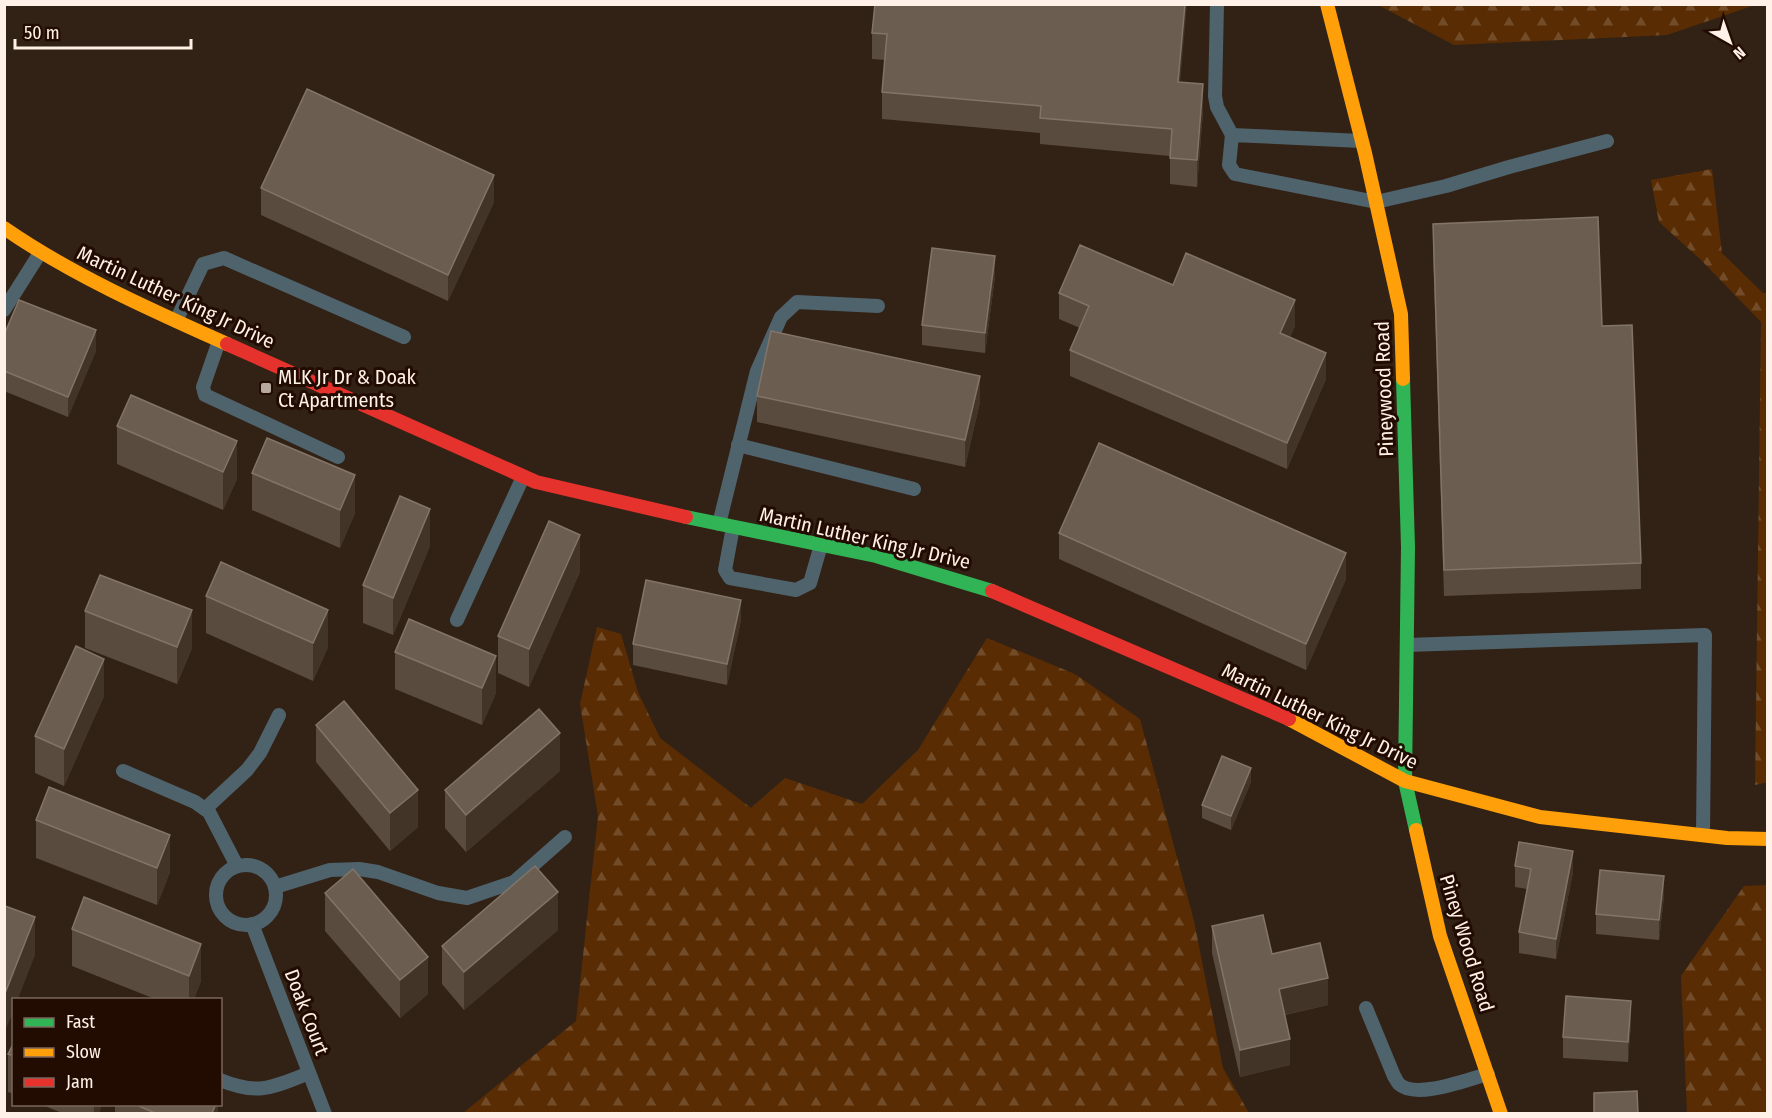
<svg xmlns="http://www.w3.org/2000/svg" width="1772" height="1118" viewBox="0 0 1772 1118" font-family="'Fira Sans Condensed',sans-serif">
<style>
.forest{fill:url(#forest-firs)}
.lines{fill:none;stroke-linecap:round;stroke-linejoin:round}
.lane{stroke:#4f636d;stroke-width:14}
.fast{stroke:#30b455;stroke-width:14}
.slow{stroke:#ff9f0a;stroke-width:14}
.jam{stroke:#e5322d;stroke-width:14}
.wall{fill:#594c3e}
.shaded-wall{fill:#423426}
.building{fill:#6b5e50;stroke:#827568;stroke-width:1.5}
.poi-dot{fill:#b7a99e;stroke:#220b00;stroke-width:2}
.labels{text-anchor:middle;stroke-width:6;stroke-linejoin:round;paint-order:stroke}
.street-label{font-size:20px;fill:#fff1e7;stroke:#220b00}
.poi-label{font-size:20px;fill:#fff1e7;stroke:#220b00;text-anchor:start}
</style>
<defs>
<pattern id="forest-firs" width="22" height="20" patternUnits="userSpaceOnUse" patternTransform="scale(1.5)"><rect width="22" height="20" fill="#592c03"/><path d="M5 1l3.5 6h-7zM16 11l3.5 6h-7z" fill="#724b28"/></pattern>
</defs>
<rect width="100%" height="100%" fill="#322215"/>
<g class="forest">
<polygon points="1378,5 1755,5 1667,35 1454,45"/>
<polygon points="1712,169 1722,253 1763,293 1767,293 1768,782 1755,785 1761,322 1700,259 1659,222 1651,180"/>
<polygon points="597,627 621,634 638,692 660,738 751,808 785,778 862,804 918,750 987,638 1075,674 1140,719 1194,921 1223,1068 1249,1113 463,1113 576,1021 598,816 580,704"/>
<polygon points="1767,885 1767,1113 1687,1113 1681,976 1744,886"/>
</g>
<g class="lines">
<g class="lane">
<polyline points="1217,4 1215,96 1217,107 1232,135"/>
<polyline points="1361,141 1232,135 1229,165 1235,174 1376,202 1446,186 1509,167 1607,141"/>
<polyline points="4,310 40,253"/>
<polyline points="176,321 203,264 224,258 404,337"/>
<polyline points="219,341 203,387 205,395 338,457"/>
<polyline points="738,445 914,489"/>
<polyline points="719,524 757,371 781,317 797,302 878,306"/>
<polyline points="733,527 725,570 730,578 796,590 810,583 821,545"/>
<polyline points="457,620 523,477"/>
<polyline points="1407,645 1705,635 1703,835"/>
<polyline points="123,771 195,802 209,812 237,866"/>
<polyline points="205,809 247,770 260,753 279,715"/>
<circle cx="246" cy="895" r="30"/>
<polyline points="275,887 330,870 359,869 378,872 438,893 467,898 514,882 565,837"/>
<polyline points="252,924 325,1114"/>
<path d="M1366,1008L1394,1076C1396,1079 1397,1082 1399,1084C1416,1100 1468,1079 1488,1074"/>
<path d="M220,1080C259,1096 273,1087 309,1073"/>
</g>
<g class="fast">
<polyline points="1403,379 1408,547 1405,781 1416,830"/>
<polyline points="686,517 876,556 992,591"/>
</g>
<g class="slow">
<polyline points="1327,4 1365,153 1401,314 1403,379"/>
<path d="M4,228C72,275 151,310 227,344"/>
<polyline points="1289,719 1405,781 1540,817 1727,838 1768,839"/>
<polyline points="1416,830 1440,936 1501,1114"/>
</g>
<g class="jam">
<polyline points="227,344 536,482 686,517"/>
<polyline points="992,591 1289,719"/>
</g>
</g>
<g class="wall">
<polygon points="875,4 1180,82 1203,111 1197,187 1170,184 1170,156 1040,144 1040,133 882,119 882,92 885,60 872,59 872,33"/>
<polygon points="261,188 494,202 448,301 261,215"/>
<polygon points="1433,224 1602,326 1641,563 1641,589 1444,596 1433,250"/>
<polygon points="995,276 985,353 922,345 922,325"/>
<polygon points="1173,285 1295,326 1290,337 1326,379 1287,469 1070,376 1070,350 1080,328 1059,319 1059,293"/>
<polygon points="4,335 96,351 68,417 4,391"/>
<polygon points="757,396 980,402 965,467 757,422"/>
<polygon points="117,426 237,479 223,510 117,464"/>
<polygon points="252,473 355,513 340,548 252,510"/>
<polygon points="1059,533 1346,579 1306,670 1059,559"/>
<polygon points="430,546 393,635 363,623 363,585"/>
<polygon points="580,572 529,687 498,673 498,636"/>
<polygon points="206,596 328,647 313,681 206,633"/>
<polygon points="85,611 192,648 177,684 85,648"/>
<polygon points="741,620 727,685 633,665 633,644"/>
<polygon points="395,652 496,693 482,725 395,689"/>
<polygon points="104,696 64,786 35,773 35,736"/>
<polygon points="316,725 418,827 390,851 316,762"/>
<polygon points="560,771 466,852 445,828 445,790"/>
<polygon points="1251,782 1231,830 1202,818 1202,805"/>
<polygon points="36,820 170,872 157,905 36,858"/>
<polygon points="1515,866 1573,872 1556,959 1519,953 1519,932 1527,889 1515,887"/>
<polygon points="325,893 428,994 400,1018 325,931"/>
<polygon points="1664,896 1659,940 1596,934 1596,914"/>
<polygon points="1212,926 1272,954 1328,1005 1285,1015 1290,1065 1240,1077 1212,953"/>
<polygon points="72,929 201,981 194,999 155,999 72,966"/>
<polygon points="558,930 464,1010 442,984 442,946"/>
<polygon points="1631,1022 1628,1062 1563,1058 1563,1037"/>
<polygon points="14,1042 14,1094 8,1092 8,1054"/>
<polygon points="40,1104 102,1104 99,1113 62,1113"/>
<rect x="115" y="1104" width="103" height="9"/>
</g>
<g class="shaded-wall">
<polygon points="1185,4 1187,4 1178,108 1178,82"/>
<polygon points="1203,84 1203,111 1197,187 1197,160"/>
<polygon points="494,175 494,202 448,301 448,275"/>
<polygon points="995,256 995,276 985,353 985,333"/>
<polygon points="1295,300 1295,326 1280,360 1280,333"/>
<polygon points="96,330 96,351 68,417 68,397"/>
<polygon points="1326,353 1326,379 1287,469 1287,443"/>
<polygon points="980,376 980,402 965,467 965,440"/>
<polygon points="237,441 237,479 223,510 223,472"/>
<polygon points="355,475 355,513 340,548 340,510"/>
<polygon points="430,509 430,546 393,635 393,598"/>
<polygon points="580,535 580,572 529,687 529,649"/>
<polygon points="1346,553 1346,579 1306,670 1306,644"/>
<polygon points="741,600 741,620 727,685 727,664"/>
<polygon points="192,610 192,648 177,684 177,647"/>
<polygon points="328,610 328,647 313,681 313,643"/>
<polygon points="496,656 496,693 482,725 482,688"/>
<polygon points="104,659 104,696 64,786 64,749"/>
<polygon points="560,733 560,771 466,852 466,815"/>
<polygon points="1251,768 1251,782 1231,830 1231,816"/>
<polygon points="418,790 418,827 390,851 390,813"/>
<polygon points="170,835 170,872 157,905 157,868"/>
<polygon points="1573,851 1573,872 1556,959 1556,939"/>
<polygon points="1664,876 1664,896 1659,940 1659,920"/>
<polygon points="558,892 558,930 464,1010 464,972"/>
<polygon points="35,917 35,955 18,999 14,999 14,1010 4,1033 4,996"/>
<polygon points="201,944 201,981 194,999 189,999 189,976"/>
<polygon points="428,957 428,994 400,1018 400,980"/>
<polygon points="1328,978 1328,1005 1279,1016 1279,989"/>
<polygon points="1631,1001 1631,1022 1628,1062 1628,1042"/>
<polygon points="1290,1039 1290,1065 1240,1077 1240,1050"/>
<polygon points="94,1104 102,1104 99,1113 94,1113"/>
<polygon points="216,1104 218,1104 218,1113 212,1113"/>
</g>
<g class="building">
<polygon points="875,4 1185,4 1178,82 1203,84 1197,160 1170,158 1172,129 1040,118 1041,106 882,92 887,34 872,33"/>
<polygon points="307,89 494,175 448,275 261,188"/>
<polygon points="1598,217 1602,326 1632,325 1641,563 1444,570 1433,224"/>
<polygon points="1080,245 1173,285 1186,253 1295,300 1280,333 1326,353 1287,443 1070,350 1089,306 1059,293"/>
<polygon points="932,248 995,256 985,333 922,325"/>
<polygon points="19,300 96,330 68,397 4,371 4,335"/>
<polygon points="771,331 980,376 965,440 757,396"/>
<polygon points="131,395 237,441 223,472 117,426"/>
<polygon points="267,438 355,475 340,510 252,473"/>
<polygon points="1099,443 1346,553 1306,644 1059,533"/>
<polygon points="400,496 430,509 393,598 363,585"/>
<polygon points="549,521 580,535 529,649 498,636"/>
<polygon points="221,562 328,610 313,643 206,596"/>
<polygon points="100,575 192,610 177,647 85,611"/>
<polygon points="646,580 741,600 727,664 633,644"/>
<polygon points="409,619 496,656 482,688 395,652"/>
<polygon points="76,646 104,659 64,749 35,736"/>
<polygon points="344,701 418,790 390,813 316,725"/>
<polygon points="539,709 560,733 466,815 445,790"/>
<polygon points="1222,756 1251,768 1231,816 1202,805"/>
<polygon points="49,787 170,835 157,868 36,820"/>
<polygon points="1519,842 1573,851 1556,939 1519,932 1531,869 1515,866"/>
<polygon points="535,866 558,892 464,972 442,946"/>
<polygon points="353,869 428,957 400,980 325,893"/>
<polygon points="1600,870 1664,876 1659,920 1596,914"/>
<polygon points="84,897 201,944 189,976 72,929"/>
<polygon points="5,906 35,917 4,996 4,908"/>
<polygon points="1263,915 1272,954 1320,943 1328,978 1279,989 1290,1039 1240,1050 1212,926"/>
<polygon points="1566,996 1631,1001 1628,1042 1563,1037"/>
<polygon points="14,1042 14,1056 8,1054"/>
<polygon points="1637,1091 1638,1113 1594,1113 1594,1093"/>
<polygon points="134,1104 216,1104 212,1113 155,1113"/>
</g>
<rect class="poi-dot" x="260" y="382" width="12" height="12" rx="3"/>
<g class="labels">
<g class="street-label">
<text transform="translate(176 297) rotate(25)" y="7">Martin Luther King Jr Drive</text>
<text transform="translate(1384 389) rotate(-92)" y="7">Pineywood Road</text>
<text transform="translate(865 538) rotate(13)" y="7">Martin Luther King Jr Drive</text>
<text transform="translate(1320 716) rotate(26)" y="7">Martin Luther King Jr Drive</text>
<text transform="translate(1467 943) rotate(73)" y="7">Piney Wood Road</text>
<text transform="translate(307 1012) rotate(69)" y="7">Doak Court</text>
</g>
<g class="poi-label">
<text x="278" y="384">MLK Jr Dr &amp; Doak<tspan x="278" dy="23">Ct Apartments</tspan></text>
</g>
</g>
<rect width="1772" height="1118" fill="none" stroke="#fff1e7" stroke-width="12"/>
<rect x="12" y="998" width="210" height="108" fill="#220b00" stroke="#7a675c" stroke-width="1.5"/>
<rect x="24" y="1018" width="30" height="9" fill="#30b455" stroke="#7a675c" stroke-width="1.5"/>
<text x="66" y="1028" font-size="18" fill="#fff1e7">Fast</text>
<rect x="24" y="1048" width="30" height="9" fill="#ff9f0a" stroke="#7a675c" stroke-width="1.5"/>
<text x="66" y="1058" font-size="18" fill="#fff1e7">Slow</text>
<rect x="24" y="1078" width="30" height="9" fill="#e5322d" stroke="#7a675c" stroke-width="1.5"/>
<text x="66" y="1088" font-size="18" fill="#fff1e7">Jam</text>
<g transform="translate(1730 42) rotate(140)" stroke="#220b00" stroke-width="4.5" paint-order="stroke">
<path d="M0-4.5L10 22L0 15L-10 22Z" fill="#fff1e7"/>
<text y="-9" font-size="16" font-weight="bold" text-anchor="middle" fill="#fff1e7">N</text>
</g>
<path d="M15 39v9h176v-9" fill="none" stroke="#fff1e7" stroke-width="3"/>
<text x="24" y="39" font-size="18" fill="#fff1e7" stroke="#220b00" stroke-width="4.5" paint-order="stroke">50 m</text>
</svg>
